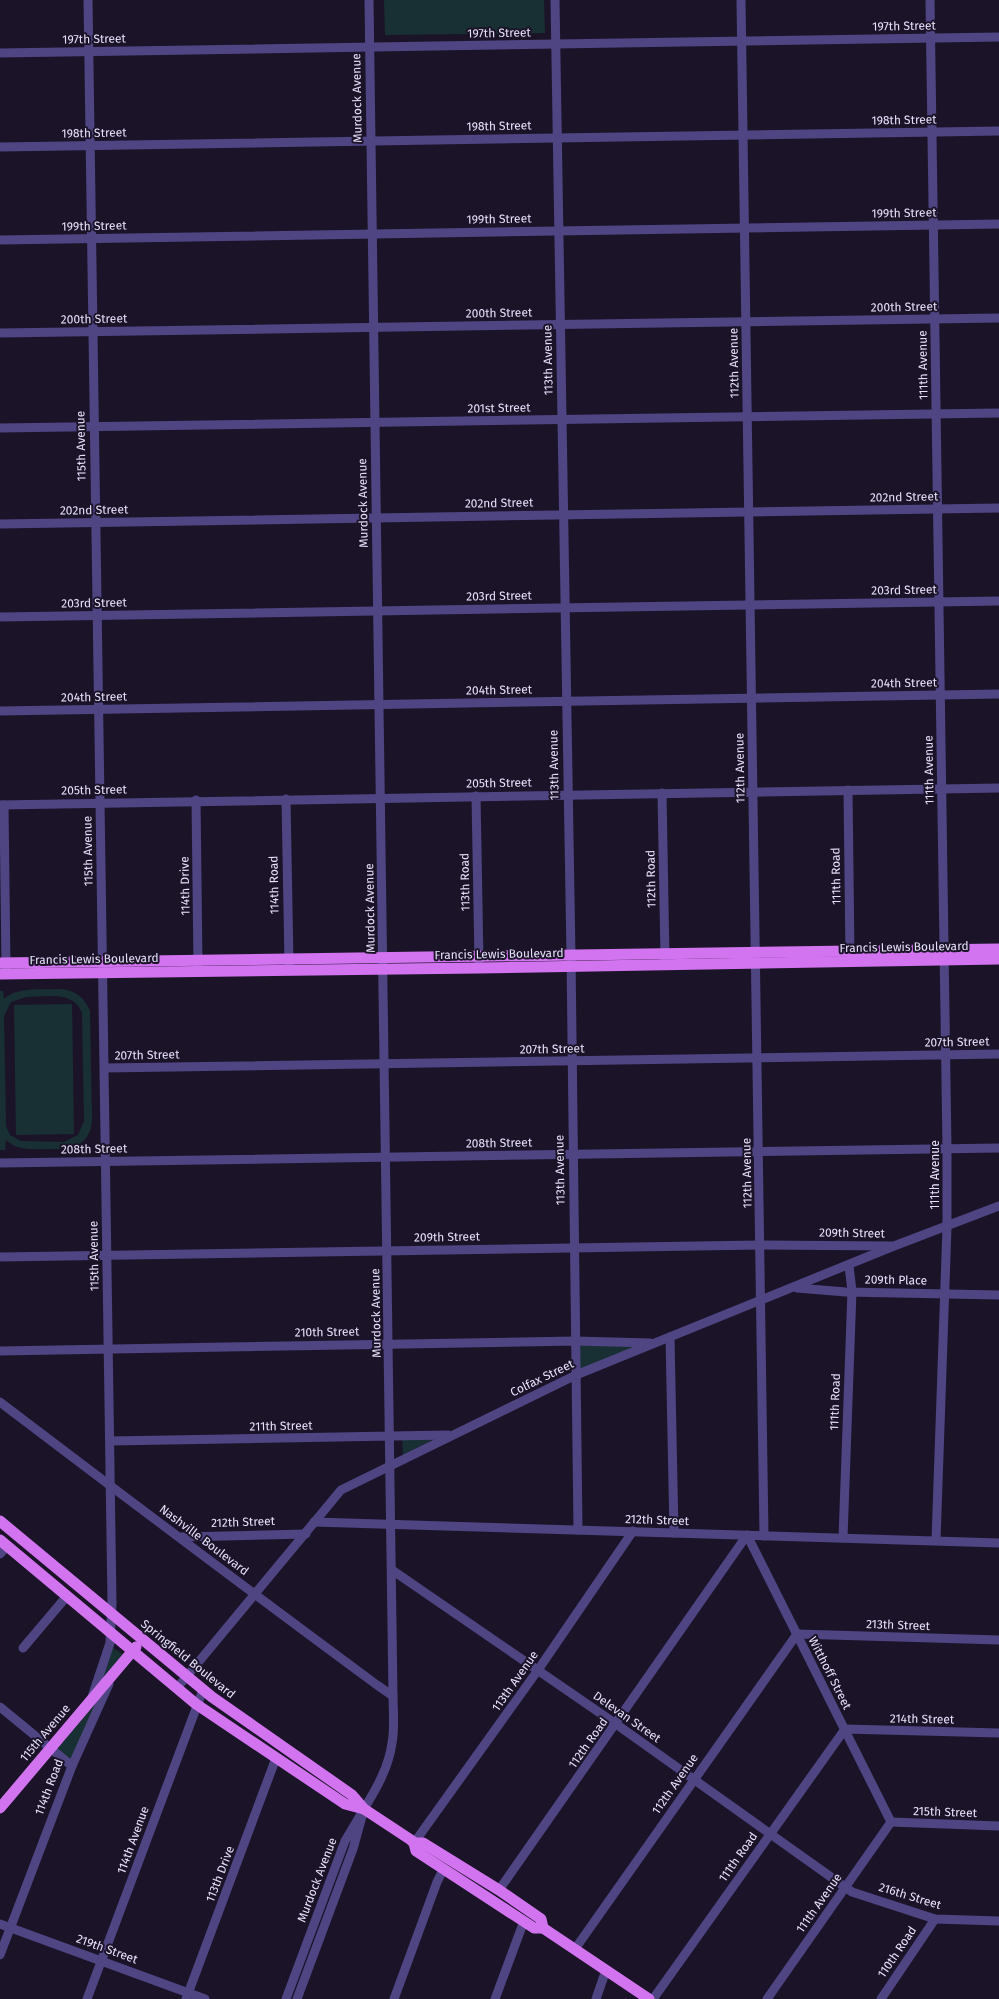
<svg xmlns="http://www.w3.org/2000/svg" width="999" height="1999" viewBox="0 0 999 1999" font-family="'Fira Sans',sans-serif">
<style>
.green{fill:#183033;fill-rule:evenodd}
.lines{fill:none;stroke-linecap:round;stroke-linejoin:round}
.minor{stroke:#504583;stroke-width:9}
.major{stroke:#d274ef;stroke-width:11}
.labels{text-anchor:middle;stroke-width:4;stroke-linejoin:round;paint-order:stroke}
.street-label{font-size:12px;fill:#e7e0fb;stroke:#1b1429}
</style>
<rect width="100%" height="100%" fill="#1b1429"/>
<g class="green">
<polygon points="384,0 544,0 545,33 385,35"/>
<path d="M61,989C75,990 85,998 90,1011L92,1120C90,1150 66,1149 42,1149C28,1149 17,1150 6,1140L5,1150H0V991H3L4,999C18,986 42,990 61,989ZM26,997C45,997 74,990 82,1013L84,1121L78,1135L64,1142L21,1141L10,1135L6,1126L4,1016L11,1002Z"/>
<polygon points="72,1004 74,1134 16,1135 14,1005"/>
<polygon points="576,1343 638,1346 577,1372"/>
<polygon points="402,1438 434,1439 403,1455"/>
<polygon points="112,1647 124,1655 101,1681"/>
<polygon points="101,1694 70,1762 54,1749"/>
</g>
<g class="lines">
<g class="minor">
<polyline points="88,0 112,1603 110,1643 92,1697"/>
<polyline points="555,0 571,956 578,1530"/>
<polyline points="741,0 764,1536"/>
<polyline points="930,0 947,1149 947,1227 936,1540"/>
<polyline points="0,53 999,37"/>
<polyline points="0,147 999,131"/>
<polyline points="0,240 999,224"/>
<polyline points="0,333 999,318"/>
<polyline points="0,428 999,413"/>
<polyline points="0,524 999,508"/>
<polyline points="0,617 999,601"/>
<polyline points="0,711 999,694"/>
<polyline points="848,790 850,957"/>
<polyline points="662,793 665,958"/>
<polyline points="476,796 479,961"/>
<polyline points="286,799 289,964"/>
<polyline points="196,800 198,965"/>
<polyline points="0,805 999,788"/>
<polyline points="4,805 6,969"/>
<polyline points="105,1068 999,1054"/>
<polyline points="0,1163 999,1148"/>
<polyline points="0,1257 760,1245 891,1246"/>
<polyline points="797,1288 846,1292 999,1295"/>
<polyline points="670,1337 674,1533"/>
<polyline points="0,1351 575,1341 650,1343"/>
<path d="M0,1402C125,1497 251,1592 377,1685L393,1696"/>
<polyline points="110,1441 448,1435"/>
<polyline points="314,1522 999,1543"/>
<polyline points="181,1537 306,1534"/>
<polyline points="843,1538 852,1291 849,1266"/>
<polyline points="0,1554 7,1546"/>
<polyline points="392,1570 616,1724 852,1892 935,1919 999,1921"/>
<polyline points="23,1648 67,1596"/>
<polyline points="177,1688 341,1490 576,1375 894,1246 999,1206"/>
<polyline points="0,1707 72,1766"/>
<path d="M364,1809C376,1789 389,1767 392,1743C395,1728 393,1711 393,1696L369,0"/>
<polyline points="891,1822 999,1826"/>
<polyline points="414,1843 538,1670 633,1531"/>
<polyline points="499,1890 747,1535 891,1822"/>
<polyline points="0,1924 205,1999"/>
<polyline points="575,1949 797,1634 999,1640"/>
<polyline points="0,1955 72,1766 109,1684"/>
<polyline points="87,1999 203,1690"/>
<polyline points="186,1999 276,1758"/>
<polyline points="286,1999 345,1841 364,1809 353,1849 297,1999"/>
<polyline points="394,1999 437,1882 443,1870"/>
<polyline points="495,1999 524,1921"/>
<polyline points="596,1999 606,1970"/>
<polyline points="653,1999 845,1729 999,1733"/>
<polyline points="767,1999 891,1822"/>
<polyline points="881,1999 935,1919"/>
</g>
<g class="major">
<polyline points="0,963 999,949"/>
<polyline points="0,974 479,968 999,959"/>
<polyline points="0,1521 212,1697 352,1795 364,1809 411,1840 414,1843 416,1851 534,1928 543,1928 649,1999"/>
<polyline points="0,1540 196,1704 345,1804 364,1809"/>
<polyline points="0,1808 136,1647"/>
<polyline points="414,1843 423,1843 499,1890 541,1919 543,1928"/>
</g>
</g>
<g class="labels">
<g class="street-label">
<text transform="translate(904 26) rotate(-1)" y="4">197th Street</text>
<text transform="translate(499 33) rotate(-1)" y="4">197th Street</text>
<text transform="translate(94 39) rotate(-1)" y="4">197th Street</text>
<text transform="translate(357 98) rotate(-91)" y="4">Murdock Avenue</text>
<text transform="translate(904 120) rotate(-1)" y="4">198th Street</text>
<text transform="translate(499 126) rotate(-1)" y="4">198th Street</text>
<text transform="translate(94 133) rotate(-1)" y="4">198th Street</text>
<text transform="translate(904 213) rotate(-1)" y="4">199th Street</text>
<text transform="translate(499 219) rotate(-1)" y="4">199th Street</text>
<text transform="translate(94 226) rotate(-1)" y="4">199th Street</text>
<text transform="translate(904 307) rotate(-1)" y="4">200th Street</text>
<text transform="translate(499 313) rotate(-1)" y="4">200th Street</text>
<text transform="translate(94 319) rotate(-1)" y="4">200th Street</text>
<text transform="translate(548 360) rotate(-91)" y="4">113th Avenue</text>
<text transform="translate(734 363) rotate(-91)" y="4">112th Avenue</text>
<text transform="translate(923 365) rotate(-91)" y="4">111th Avenue</text>
<text transform="translate(499 408) rotate(-1)" y="4">201st Street</text>
<text transform="translate(81 446) rotate(-91)" y="4">115th Avenue</text>
<text transform="translate(904 497) rotate(-1)" y="4">202nd Street</text>
<text transform="translate(363 503) rotate(-91)" y="4">Murdock Avenue</text>
<text transform="translate(499 503) rotate(-1)" y="4">202nd Street</text>
<text transform="translate(94 510) rotate(-1)" y="4">202nd Street</text>
<text transform="translate(904 590) rotate(-1)" y="4">203rd Street</text>
<text transform="translate(499 596) rotate(-1)" y="4">203rd Street</text>
<text transform="translate(94 603) rotate(-1)" y="4">203rd Street</text>
<text transform="translate(904 683) rotate(-1)" y="4">204th Street</text>
<text transform="translate(499 690) rotate(-1)" y="4">204th Street</text>
<text transform="translate(94 697) rotate(-1)" y="4">204th Street</text>
<text transform="translate(554 765) rotate(-91)" y="4">113th Avenue</text>
<text transform="translate(740 768) rotate(-91)" y="4">112th Avenue</text>
<text transform="translate(929 770) rotate(-91)" y="4">111th Avenue</text>
<text transform="translate(499 783) rotate(-1)" y="4">205th Street</text>
<text transform="translate(94 790) rotate(-1)" y="4">205th Street</text>
<text transform="translate(88 851) rotate(-91)" y="4">115th Avenue</text>
<text transform="translate(836 876) rotate(-91)" y="4">111th Road</text>
<text transform="translate(651 879) rotate(-91)" y="4">112th Road</text>
<text transform="translate(465 882) rotate(-91)" y="4">113th Road</text>
<text transform="translate(274 885) rotate(-91)" y="4">114th Road</text>
<text transform="translate(185 886) rotate(-91)" y="4">114th Drive</text>
<text transform="translate(370 908) rotate(-91)" y="4">Murdock Avenue</text>
<text transform="translate(904 947) rotate(-1)" y="4">Francis Lewis Boulevard</text>
<text transform="translate(499 954) rotate(-1)" y="4">Francis Lewis Boulevard</text>
<text transform="translate(94 959) rotate(-1)" y="4">Francis Lewis Boulevard</text>
<text transform="translate(957 1042) rotate(-1)" y="4">207th Street</text>
<text transform="translate(552 1049) rotate(-1)" y="4">207th Street</text>
<text transform="translate(147 1055) rotate(-1)" y="4">207th Street</text>
<text transform="translate(499 1143) rotate(-1)" y="4">208th Street</text>
<text transform="translate(94 1149) rotate(-1)" y="4">208th Street</text>
<text transform="translate(560 1170) rotate(-91)" y="4">113th Avenue</text>
<text transform="translate(747 1173) rotate(-91)" y="4">112th Avenue</text>
<text transform="translate(935 1175) rotate(-90)" y="4">111th Avenue</text>
<text transform="translate(852 1233) rotate(1)" y="4">209th Street</text>
<text transform="translate(447 1237) rotate(-1)" y="4">209th Street</text>
<text transform="translate(94 1256) rotate(-91)" y="4">115th Avenue</text>
<text transform="translate(896 1280) rotate(1)" y="4">209th Place</text>
<text transform="translate(376 1313) rotate(-91)" y="4">Murdock Avenue</text>
<text transform="translate(327 1332) rotate(-1)" y="4">210th Street</text>
<text transform="translate(542 1378) rotate(-26)" y="4">Colfax Street</text>
<text transform="translate(835 1402) rotate(-88)" y="4">111th Road</text>
<text transform="translate(281 1426) rotate(-1)" y="4">211th Street</text>
<text transform="translate(657 1520) rotate(2)" y="4">212th Street</text>
<text transform="translate(243 1522) rotate(-2)" y="4">212th Street</text>
<text transform="translate(204 1540) rotate(37)" y="4">Nashville Boulevard</text>
<text transform="translate(898 1625) rotate(2)" y="4">213th Street</text>
<text transform="translate(188 1659) rotate(39)" y="4">Springfield Boulevard</text>
<text transform="translate(830 1673) rotate(63)" y="4">Witthoff Street</text>
<text transform="translate(515 1681) rotate(-55)" y="4">113th Avenue</text>
<text transform="translate(627 1717) rotate(35)" y="4">Delevan Street</text>
<text transform="translate(922 1719) rotate(1)" y="4">214th Street</text>
<text transform="translate(45 1733) rotate(-50)" y="4">115th Avenue</text>
<text transform="translate(588 1743) rotate(-55)" y="4">112th Road</text>
<text transform="translate(675 1784) rotate(-55)" y="4">112th Avenue</text>
<text transform="translate(49 1787) rotate(-69)" y="4">114th Road</text>
<text transform="translate(945 1812) rotate(2)" y="4">215th Street</text>
<text transform="translate(133 1840) rotate(-70)" y="4">114th Avenue</text>
<text transform="translate(738 1857) rotate(-55)" y="4">111th Road</text>
<text transform="translate(220 1874) rotate(-69)" y="4">113th Drive</text>
<text transform="translate(317 1880) rotate(-69)" y="4">Murdock Avenue</text>
<text transform="translate(910 1896) rotate(17)" y="4">216th Street</text>
<text transform="translate(819 1903) rotate(-55)" y="4">111th Avenue</text>
<text transform="translate(107 1949) rotate(20)" y="4">219th Street</text>
<text transform="translate(897 1952) rotate(-56)" y="4">110th Road</text>
</g>
</g>
</svg>
